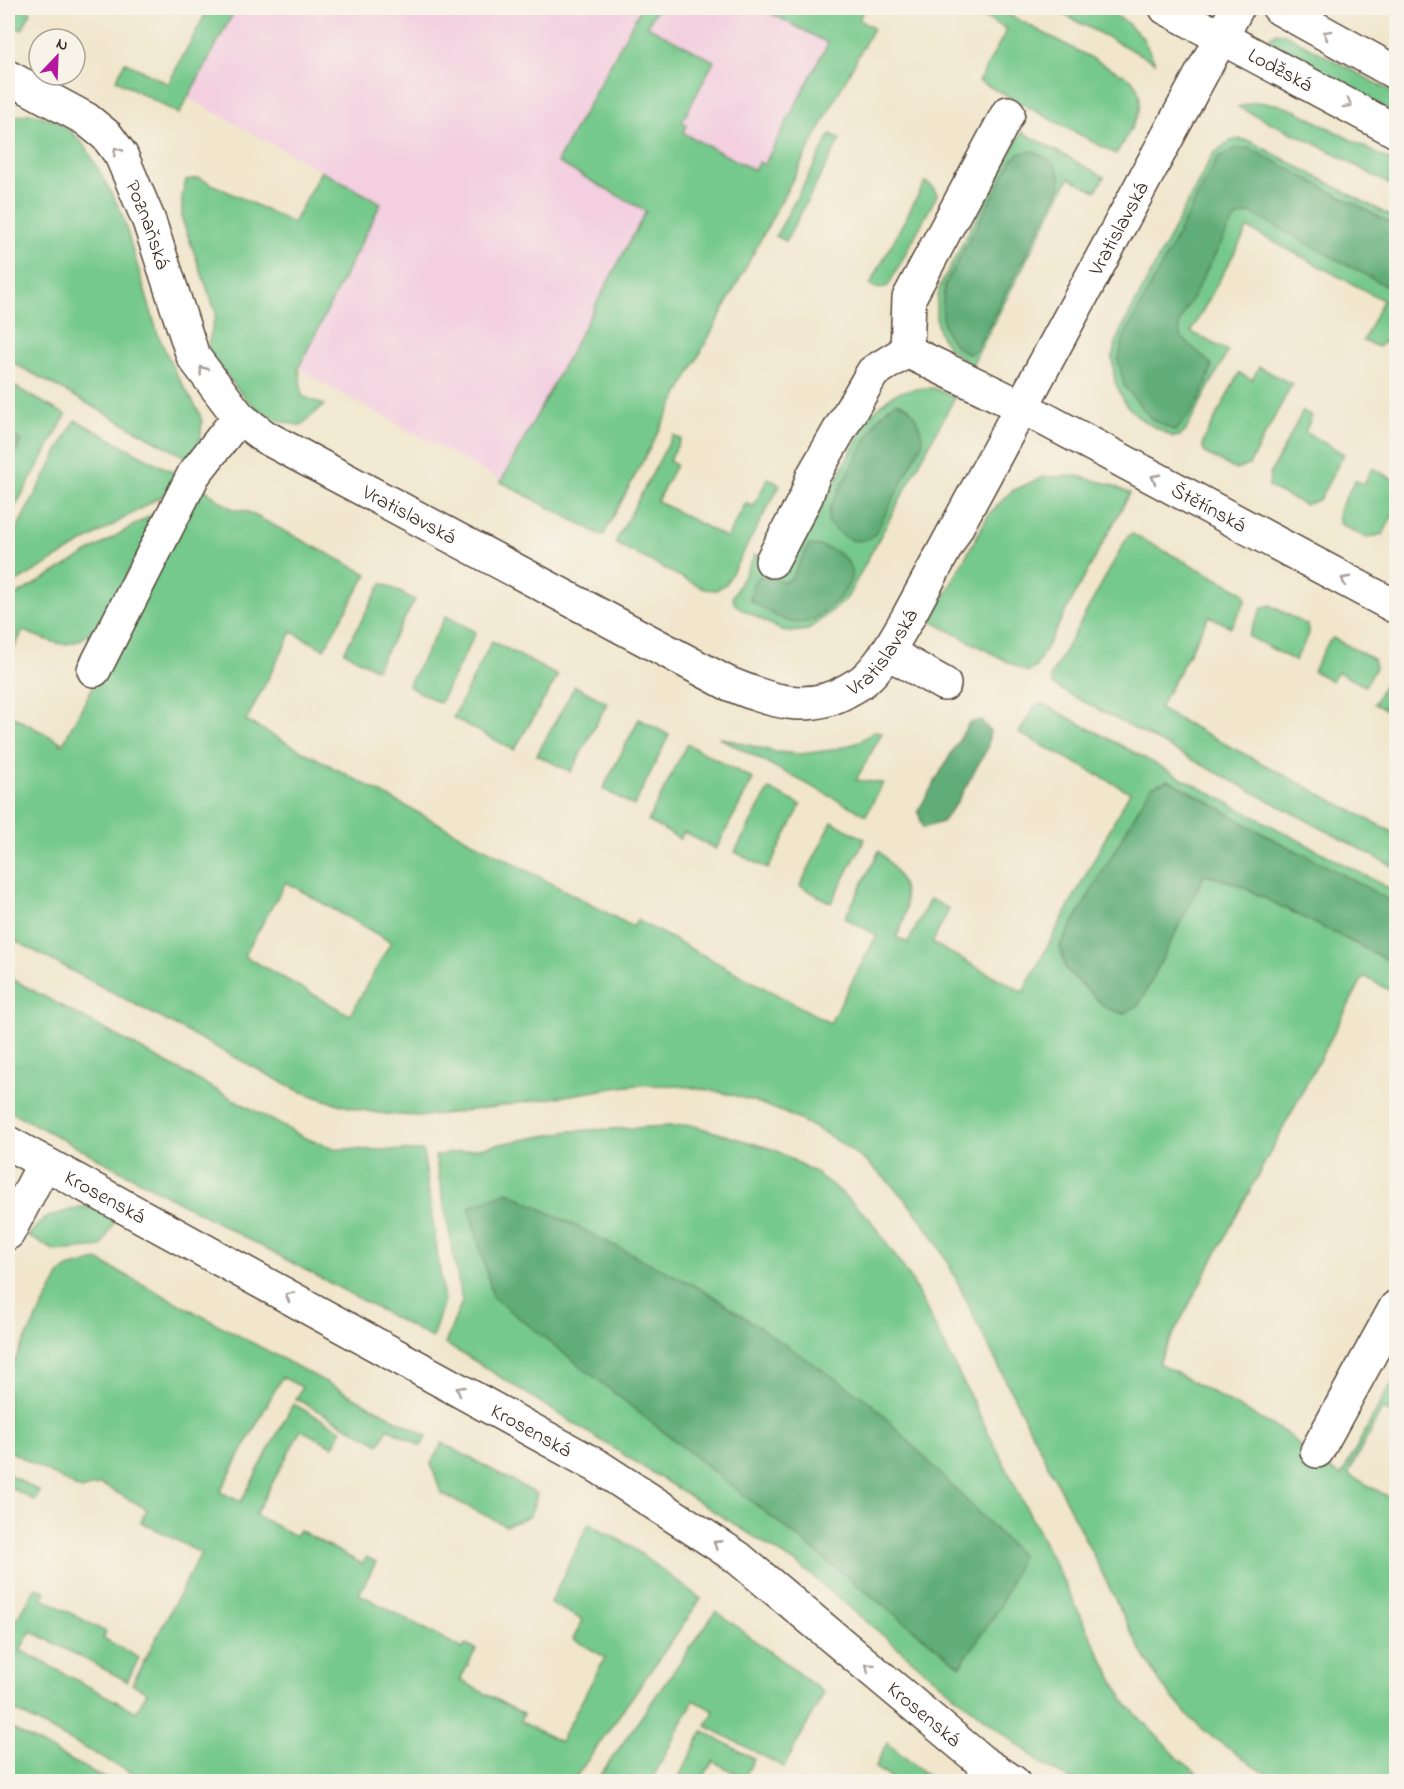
<svg xmlns="http://www.w3.org/2000/svg" width="1404" height="1789" viewBox="0 0 1404 1789" font-family="'Indie Flower',sans-serif">
<style>
.built{fill:#f3cfe0}
.green{fill:#76c98c;stroke:#587a55;stroke-width:1.5;fill-rule:evenodd}
.forest{fill:#60ad78;stroke:#4e6c4b;stroke-width:1.5}
.lines{fill:none;stroke-linecap:round;stroke-linejoin:round}
.minor-casing{stroke:#564638;stroke-width:36}
.minor{stroke:#fff;stroke-width:33}
.oneway{stroke:#a79f9a}
.labels{text-anchor:middle;stroke-width:6;stroke-linejoin:round;paint-order:stroke}
.street-label{font-size:21px;fill:#3b2a1e;stroke:#f7f3e8}
</style>
<rect width="100%" height="100%" fill="#f7f3e8"/>
<filter id="ink" filterUnits="userSpaceOnUse"><feTurbulence type="fractalNoise" baseFrequency=".0167" numOctaves="2"/><feDisplacementMap in="SourceGraphic" scale="12" xChannelSelector="R" yChannelSelector="G"/><feConvolveMatrix kernelMatrix="1 2 1 2 8 2 1 2 1" color-interpolation-filters="sRGB"/></filter>
<filter id="wash" filterUnits="userSpaceOnUse"><feTurbulence type="fractalNoise" baseFrequency=".008" numOctaves="4" result="noise"/><feDisplacementMap in="SourceGraphic" scale="24" xChannelSelector="R" yChannelSelector="G"/><feGaussianBlur stdDeviation="1.35" result="paint"/><feColorMatrix in="noise" values="0 0 0 0 0 0 0 0 0 0 0 0 0 0 0 0 0 1.4 0 .05"/><feComposite in="paint" operator="in"/></filter>
<g filter="url(#wash)">
<rect width="100%" height="100%" fill="#f1e6cc"/>
<polygon class="built" points="236,8 865,8 859,20 873,28 603,536 337,391 310,376 299,367 381,203 188,98"/>
<g class="green">
<polygon points="8,8 23,8 31,12 22,30 8,23"/>
<polygon points="205,8 236,8 179,114 116,80 125,62 168,84 208,9"/>
<polygon points="641,8 657,8 647,26 714,61 682,122 687,125 683,133 754,170 759,162 764,165 828,43 761,8 865,8 859,20 873,28 603,536 501,482 646,211 557,162"/>
<path d="M967,8H996L1130,78C1154,102 1129,131 1116,154L979,81L1007,29Z"/>
<polygon points="1051,8 1103,8 1125,21 1142,37 1155,62"/>
<polygon points="1277,33 1285,34 1396,94 1396,115 1270,46 1270,37"/>
<polygon points="1256,102 1276,104 1297,111 1396,164 1396,188 1326,149 1238,107"/>
<polygon points="31,113 54,120 72,132 87,149 121,211 158,335 176,374 199,412 202,422 200,442 189,459 8,360 8,118"/>
<path d="M1022,132L1104,177L1096,191L1069,178L972,365C938,346 929,322 941,284Z"/>
<polygon points="831,134 840,139 786,241 776,236"/>
<polygon points="1241,139 1252,142 1396,219 1396,349 1382,342 1379,347 1363,341 1383,300 1248,228 1191,332 1228,351 1185,432 1180,436 1173,437 1143,421 1126,405 1115,382 1112,357 1119,334 1213,154 1230,141"/>
<path d="M321,171L381,203L299,367L302,396L324,405L301,425C255,423 232,382 207,349L216,313L182,219V197L186,180L199,178L293,223Z"/>
<polygon points="925,182 933,187 937,195 888,286 879,289 870,285"/>
<polygon points="1259,367 1292,384 1249,465 1236,470 1205,453 1203,448 1203,442 1239,373 1252,380"/>
<polygon points="8,383 66,415 8,520 8,469 21,441 8,433"/>
<path d="M933,388L955,397L847,598L808,630L790,632L781,630L740,608L734,603L733,596L755,555L787,572L870,416C894,390 898,390 933,388Z"/>
<polygon points="1303,411 1312,416 1305,432 1344,454 1319,500 1305,505 1269,487 1270,474"/>
<polygon points="75,420 180,476 172,490 8,587 8,545"/>
<polygon points="673,435 681,439 669,461 676,465 657,501 727,538 746,503 753,507 768,478 780,485 726,584 716,590 704,589 615,543"/>
<polygon points="1372,468 1396,481 1396,509 1383,534 1366,538 1339,523 1339,510 1355,480 1364,484"/>
<polygon points="1077,476 1109,484 1130,493 1035,668 1027,672 931,621 989,514 1012,491 1043,477"/>
<path d="M199,486C212,493 223,506 236,510C240,511 243,510 246,511L367,574L324,649L292,632L246,721L633,927L637,920L830,1023L877,935L845,918L879,851C899,871 913,895 902,925C901,929 898,933 896,937L908,943L930,899L949,909L932,943L1023,992L1130,792L1019,733L1035,706L1039,704L1045,705L1396,892V905C1354,878 1309,858 1265,835C1232,817 1202,796 1168,780L1151,787L1060,946L1066,969L1105,1007L1139,1005L1205,874L1237,884L1396,964V994L1364,976L1158,1363L1288,1434L1315,1461L1341,1476L1387,1391L1396,1379V1416L1382,1409L1348,1474L1396,1501V1781H1282L1262,1771L1212,1737L1189,1717L1161,1684L1140,1649L972,1313C958,1283 945,1253 925,1225C862,1135 750,1082 640,1085C619,1086 598,1091 577,1094C526,1102 475,1111 424,1116C374,1116 342,1107 295,1089L8,937V714L61,742L60,744L62,745ZM286,882L391,942L350,1015L244,956Z"/>
<path d="M163,508L101,622C92,632 79,644 64,644C56,644 32,634 23,631L8,660V600Z"/>
<polygon points="1132,534 1243,592 1246,600 1231,627 1209,616 1159,709 1396,834 1396,868 1054,686 1052,683 1051,676 1128,536"/>
<polygon points="382,583 415,600 376,669 344,652"/>
<polygon points="1270,605 1307,625 1309,634 1295,661 1248,636 1262,608"/>
<polygon points="446,616 476,632 440,703 408,686"/>
<polygon points="1333,638 1373,659 1375,668 1365,686 1338,672 1332,681 1313,671 1328,643"/>
<polygon points="492,641 558,676 514,750 453,718"/>
<polygon points="1396,674 1396,715 1374,704 1389,675"/>
<polygon points="575,686 607,703 571,772 537,755"/>
<polygon points="639,719 669,735 634,806 603,789"/>
<polygon points="875,731 882,733 856,780 883,783 866,815 718,737 775,752 800,754 832,750 857,743"/>
<polygon points="687,744 753,779 716,849 684,832 680,839 648,821"/>
<polygon points="769,789 801,805 768,869 735,852"/>
<polygon points="832,822 865,839 831,903 800,886"/>
<polygon points="8,977 305,1138 337,1149 423,1151 444,1301 432,1338 8,1110"/>
<polygon points="691,1125 775,1150 814,1172 836,1188 869,1218 911,1279 1112,1678 1127,1705 1179,1759 1208,1781 1072,1781 1044,1765 953,1694 799,1565 475,1361 445,1344 462,1301 435,1156 571,1131"/>
<polygon points="79,1207 94,1207 118,1215 101,1247 55,1251 28,1236 43,1219"/>
<polygon points="97,1260 427,1436 421,1446 388,1428 380,1444 296,1399 302,1387 282,1377 220,1492 241,1502 293,1404 342,1430 333,1446 301,1430 255,1515 295,1536 299,1530 362,1564 367,1557 376,1562 359,1594 463,1649 466,1644 476,1649 460,1680 523,1714 520,1721 560,1742 605,1657 573,1639 583,1620 550,1603 589,1523 630,1546 701,1599 573,1781 146,1781 8,1707 8,1613 18,1618 36,1587 46,1592 42,1598 106,1632 103,1638 139,1658 127,1681 31,1631 20,1650 136,1712 147,1692 132,1684 201,1553 141,1522 147,1509 101,1484 81,1490 8,1450 8,1373 60,1274 68,1268"/>
<polygon points="442,1443 537,1494 530,1516 506,1526 441,1493 431,1464"/>
<polygon points="8,1474 39,1491 35,1501 8,1486"/>
<polygon points="716,1611 824,1693 784,1767 706,1726 714,1711 694,1700 651,1781 596,1781"/>
<polygon points="8,1727 110,1781 25,1781 8,1772"/>
<polygon points="703,1731 754,1759 744,1778 713,1761 701,1781 677,1781"/>
<polygon points="887,1743 934,1781 888,1781 890,1777 875,1768"/>
</g>
<g class="forest">
<path d="M1250,148L1396,226V297L1390,288L1251,213L1237,217L1231,224L1179,323L1180,336L1212,365C1206,389 1193,415 1175,431L1151,419L1124,386L1118,360L1124,337L1217,159L1234,149Z"/>
<path d="M1032,151C1050,158 1061,165 1061,186L976,350L970,354C939,343 940,312 945,285L1012,160L1020,153Z"/>
<path d="M897,402C915,406 920,426 923,442L875,534C856,549 843,537 828,523L829,509L877,420L889,407Z"/>
<polygon points="8,433 21,440 8,469"/>
<path d="M809,545C820,545 827,547 836,552C865,569 848,592 829,607C823,612 817,618 810,621C805,623 796,623 791,622C776,618 763,608 750,600L753,585L758,577L765,574L783,582L791,579Z"/>
<polygon points="980,720 990,731 987,749 957,802 942,822 923,828 918,811 969,723"/>
<path d="M1168,780C1202,796 1232,817 1265,835C1309,858 1354,878 1396,905V964L1237,884L1205,874L1139,1005L1123,1014L1105,1007L1066,969L1060,946L1151,787Z"/>
<polygon points="508,1192 707,1292 870,1402 1021,1556 1000,1607 960,1666 493,1297 469,1207"/>
</g>
</g>
<g filter="url(#ink)">
<g class="lines">
<defs>
<g id="minor">
<path id="s1" d="M1166,8L1396,131"/>
<polyline points="1279,8 1396,73"/>
<path id="s2" d="M8,77L86,119L107,136L121,155L149,221L193,356L239,417L265,437L727,683C769,700 808,715 850,689C855,686 861,683 865,679C883,663 895,639 907,619L1237,8"/>
<path id="s3" d="M907,351L1022,407L1396,607"/>
<polyline points="772,561 806,497 813,476 873,372 907,351 909,298 1008,113"/>
<polyline points="887,652 944,684"/>
<polyline points="94,670 194,474 239,417"/>
<path id="s4" d="M8,1143L599,1467L737,1557L981,1761L1013,1782"/>
<polyline points="8,1233 44,1164"/>
<polyline points="1317,1451 1396,1307"/>
</g>
</defs>
<use href="#minor" class="minor-casing"/>
<use href="#minor" class="minor"/>
</g>
<defs><path id="oneway-chevron" d="M-2-3.5L2.5 0L-2 3.5" fill="none" stroke-width="1.6" stroke-linecap="round" stroke-linejoin="round" transform="scale(1.5)"/></defs>
<g class="oneway">
<use href="#oneway-chevron" transform="translate(1327 34) rotate(-151)"/>
<use href="#oneway-chevron" transform="translate(1348 104) rotate(29)"/>
<use href="#oneway-chevron" transform="translate(117 151) rotate(-123)"/>
<use href="#oneway-chevron" transform="translate(203 370) rotate(-127)"/>
<use href="#oneway-chevron" transform="translate(1155 478) rotate(-152)"/>
<use href="#oneway-chevron" transform="translate(1345 580) rotate(-152)"/>
<use href="#oneway-chevron" transform="translate(289 1296) rotate(-151)"/>
<use href="#oneway-chevron" transform="translate(460 1390) rotate(-151)"/>
<use href="#oneway-chevron" transform="translate(717 1544) rotate(-147)"/>
<use href="#oneway-chevron" transform="translate(869 1667) rotate(-140)"/>
</g>
</g>
<g class="labels">
<g class="street-label">
<text dy="7" stroke="none"><textPath href="#s1" startOffset="130">Lodžská</textPath></text>
<text dy="7" stroke="none"><textPath href="#s2" startOffset="214">Poznaňská</textPath></text>
<text dy="7" stroke="none"><textPath href="#s2" startOffset="1650">Vratislavská</textPath></text>
<text dy="7" stroke="none"><textPath href="#s3" startOffset="340">Štětínská</textPath></text>
<text dy="7" stroke="none"><textPath href="#s2" startOffset="626">Vratislavská</textPath></text>
<text dy="7" stroke="none"><textPath href="#s2" startOffset="1164">Vratislavská</textPath></text>
<text dy="7" stroke="none"><textPath href="#s4" startOffset="111">Krosenská</textPath></text>
<text dy="7" stroke="none"><textPath href="#s4" startOffset="597">Krosenská</textPath></text>
<text dy="7" stroke="none"><textPath href="#s4" startOffset="1083">Krosenská</textPath></text>
</g>
</g>
<rect width="1404" height="1789" fill="none" stroke="#f7f3e8" stroke-width="30"/>
<g transform="translate(57 57) rotate(23)"><circle r="28" fill="#f7f3e8" stroke="#aca397" stroke-width="1.5"/>
<path d="M0-4.5L10 22L0 15L-10 22Z" fill="#b5179e"/>
<text y="-9" font-size="16" font-weight="bold" text-anchor="middle" fill="#3b2a1e">N</text>
</g>
</svg>
